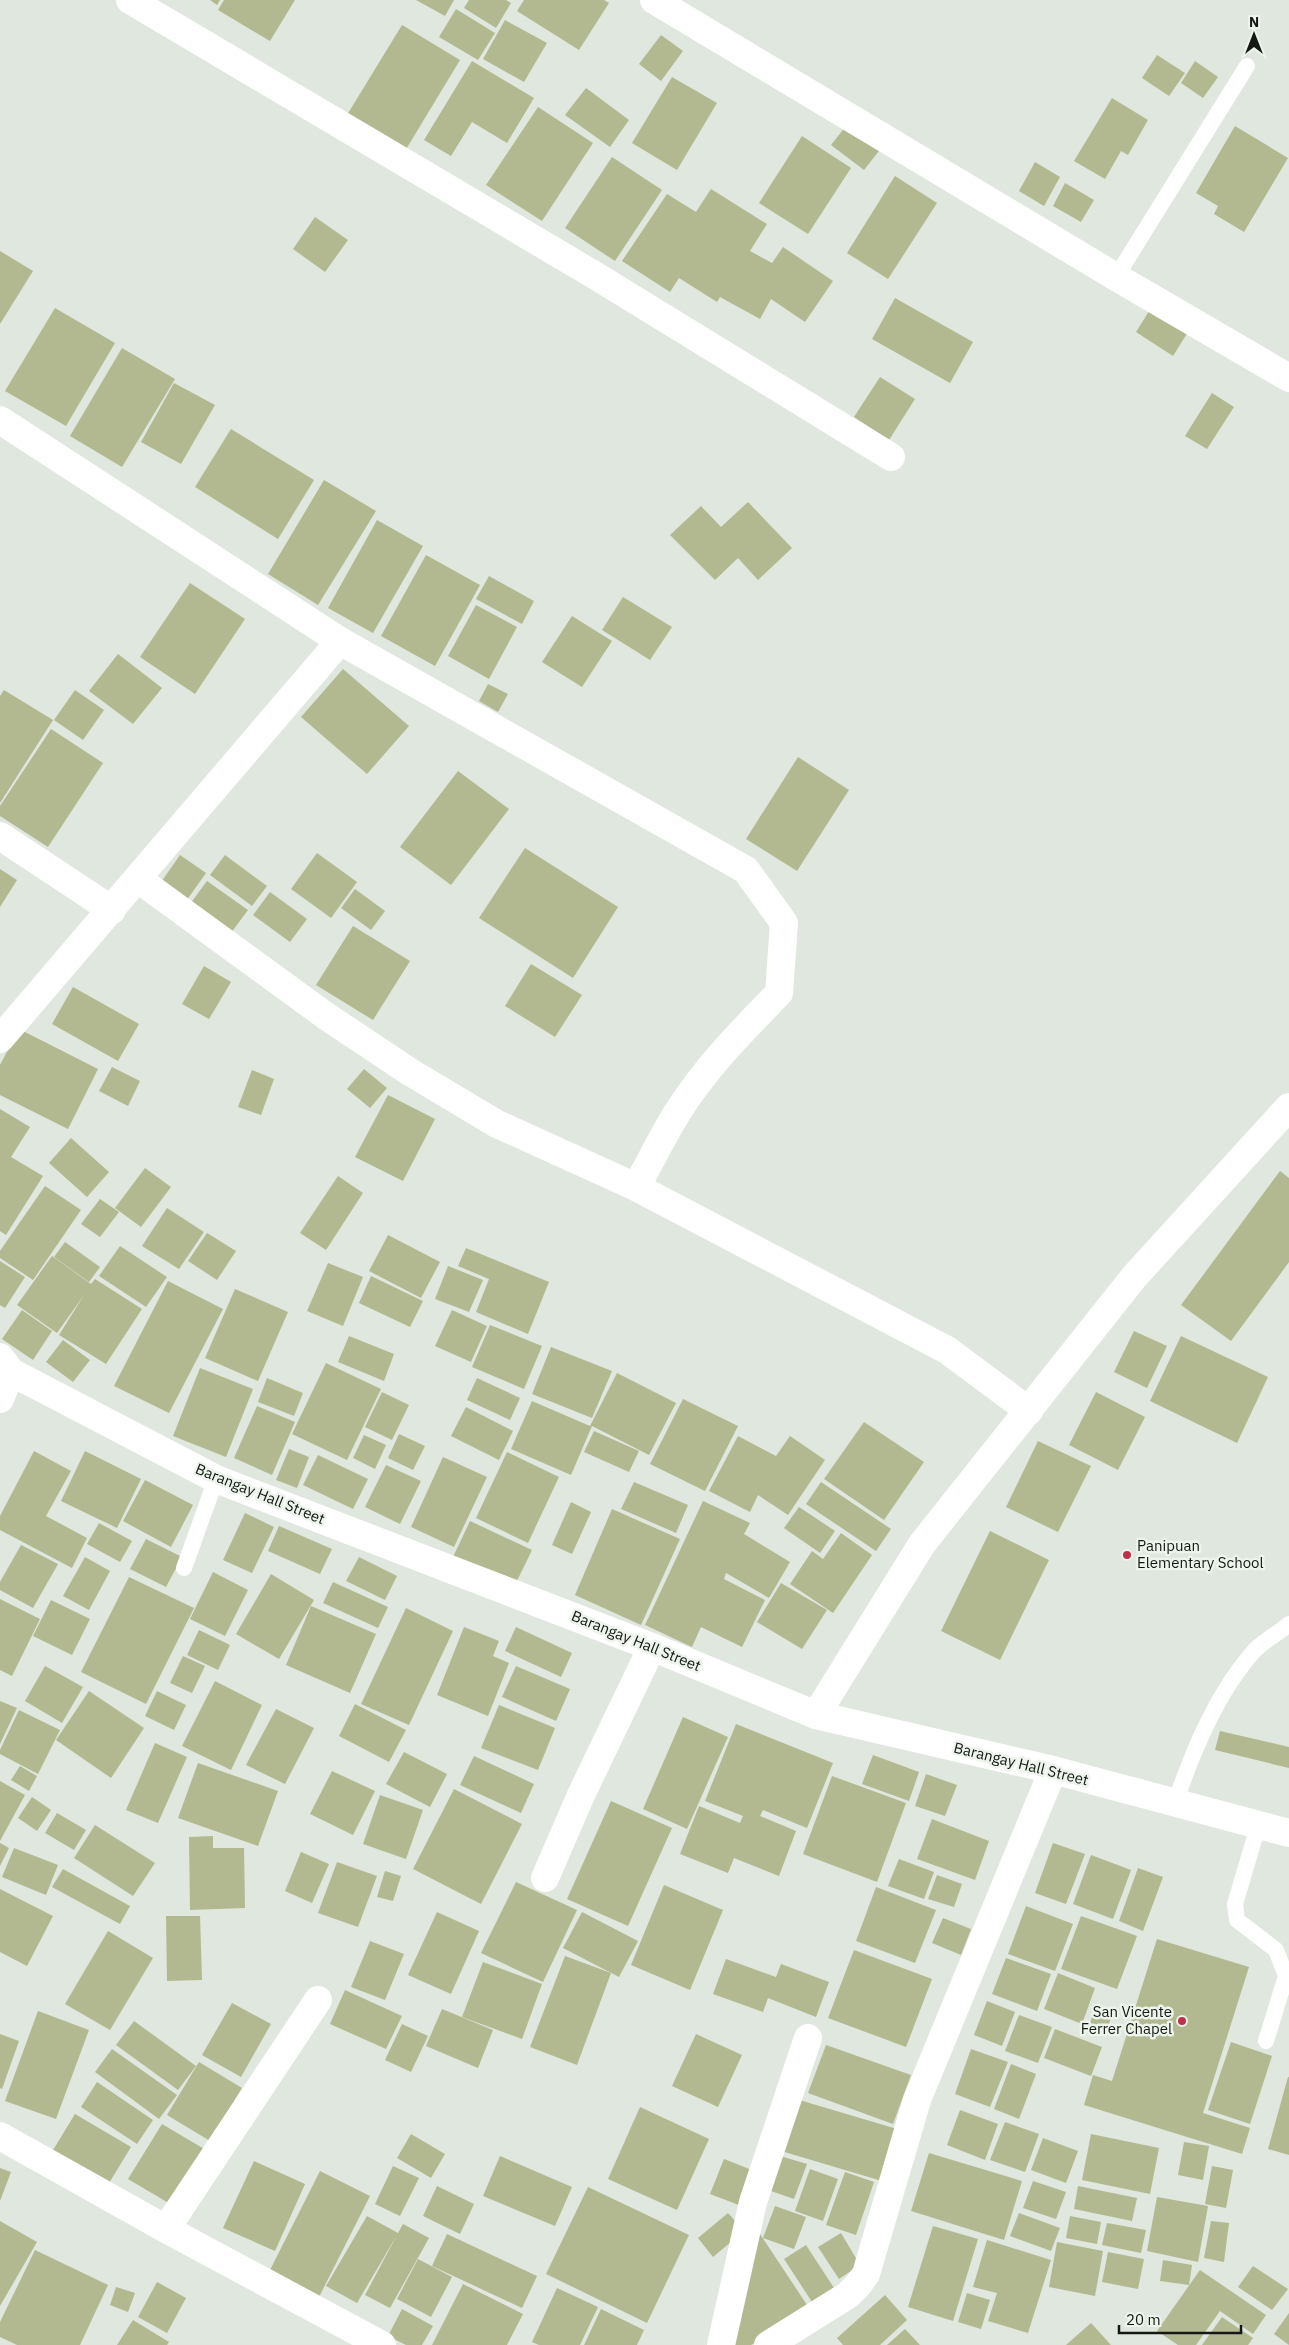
<svg xmlns="http://www.w3.org/2000/svg" width="1289" height="2345" viewBox="0 0 1289 2345" font-family="'IBM Plex Sans',sans-serif">
<style>
.building{fill:#b2b990}
.lines{fill:none;stroke-linecap:round;stroke-linejoin:round}
.lane{stroke:#fff;stroke-width:16}
.street{stroke:#fff;stroke-width:28}
.secondary{stroke:#fff;stroke-width:28}
.poi-dot{fill:#c03049;stroke:#ecf4eb;stroke-width:2}
.labels{text-anchor:middle;stroke-width:5;stroke-linejoin:round;paint-order:stroke}
.street-label{font-size:15px;fill:#151815;stroke:#ecf4eb}
.poi-label{font-size:15px;fill:#151815;stroke:#ecf4eb;text-anchor:start}
</style>
<rect width="100%" height="100%" fill="#dfe7de"/>
<g class="building">
<polygon points="210,0 220,0 217,5"/>
<polygon points="224,0 295,0 270,41 218,10"/>
<polygon points="416,0 454,0 445,16"/>
<polygon points="469,0 506,0 511,3 496,28 464,8"/>
<polygon points="524,0 604,0 609,3 579,50 517,11"/>
<polygon points="456,9 495,33 478,60 439,37"/>
<polygon points="505,20 547,43 524,82 483,59"/>
<polygon points="402,25 460,60 405,151 347,115"/>
<polygon points="661,35 683,51 661,81 639,64"/>
<polygon points="1157,55 1185,73 1169,96 1142,78"/>
<polygon points="472,61 534,98 507,143 472,122 451,156 424,140"/>
<polygon points="1195,61 1218,77 1203,98 1181,83"/>
<polygon points="672,77 717,103 677,170 632,143"/>
<polygon points="586,88 629,120 610,147 565,115"/>
<polygon points="1112,98 1148,120 1128,155 1121,151 1105,179 1074,161"/>
<polygon points="538,107 593,143 542,221 486,185"/>
<polygon points="849,122 882,147 864,170 831,145"/>
<polygon points="1235,126 1288,158 1244,232 1214,214 1218,206 1196,193"/>
<polygon points="802,136 851,168 808,234 759,203"/>
<polygon points="612,157 662,190 615,261 565,228"/>
<polygon points="1035,162 1060,177 1044,206 1019,191"/>
<polygon points="895,176 937,203 888,279 847,253"/>
<polygon points="1065,183 1094,200 1081,222 1053,206"/>
<polygon points="711,189 767,224 750,251 772,263 783,247 833,281 805,322 771,299 760,319 720,297 717,302 679,278 670,292 622,261 667,194 696,212"/>
<polygon points="315,217 348,240 325,272 293,249"/>
<polygon points="0,251 33,271 0,324"/>
<polygon points="895,298 973,342 950,383 872,339"/>
<polygon points="55,308 115,343 66,426 5,391"/>
<polygon points="1151,308 1188,332 1173,356 1136,332"/>
<polygon points="122,348 175,379 122,467 70,436"/>
<polygon points="880,377 915,399 889,440 854,417"/>
<polygon points="174,383 215,405 181,464 141,442"/>
<polygon points="1212,393 1234,407 1207,449 1185,436"/>
<polygon points="231,429 314,480 278,539 195,487"/>
<polygon points="324,480 376,511 318,605 268,574"/>
<polygon points="748,502 792,548 758,580 738,558 715,580 670,535 701,506 721,527"/>
<polygon points="377,520 423,546 373,633 328,608"/>
<polygon points="426,555 480,585 435,666 381,636"/>
<polygon points="489,576 534,601 522,624 476,599"/>
<polygon points="190,583 245,619 195,694 140,657"/>
<polygon points="623,597 672,627 650,660 602,630"/>
<polygon points="476,605 517,627 489,679 448,656"/>
<polygon points="572,616 612,641 582,687 542,662"/>
<polygon points="118,654 162,688 133,724 89,691"/>
<polygon points="343,669 409,726 367,774 301,717"/>
<polygon points="488,684 508,694 498,712 479,701"/>
<polygon points="4,690 53,720 0,803 0,696"/>
<polygon points="75,690 104,710 83,740 54,720"/>
<polygon points="51,729 103,763 48,847 0,816 0,806"/>
<polygon points="798,757 849,790 797,871 746,839"/>
<polygon points="458,771 509,809 451,885 400,847"/>
<polygon points="525,848 618,907 573,978 479,918"/>
<polygon points="317,853 357,882 331,918 291,889"/>
<polygon points="180,855 206,873 184,904 159,885"/>
<polygon points="225,855 267,886 252,906 210,875"/>
<polygon points="0,869 17,880 0,907"/>
<polygon points="207,881 248,910 228,937 187,908"/>
<polygon points="355,889 385,911 371,930 341,908"/>
<polygon points="270,892 307,919 290,942 253,915"/>
<polygon points="353,926 410,961 373,1020 316,985"/>
<polygon points="531,964 582,995 555,1037 505,1006"/>
<polygon points="204,966 231,982 209,1019 182,1004"/>
<polygon points="73,987 139,1024 118,1061 52,1024"/>
<polygon points="19,1029 98,1069 68,1129 0,1095 0,1065"/>
<polygon points="112,1067 140,1081 128,1106 99,1091"/>
<polygon points="364,1069 387,1088 370,1108 347,1089"/>
<polygon points="252,1070 274,1079 261,1115 238,1107"/>
<polygon points="388,1095 435,1119 403,1181 355,1157"/>
<polygon points="0,1109 30,1127 11,1157 43,1176 6,1235 0,1231"/>
<polygon points="71,1138 109,1172 87,1197 49,1163"/>
<polygon points="145,1168 171,1187 141,1227 115,1208"/>
<polygon points="1280,1171 1289,1178 1289,1262 1231,1341 1181,1305"/>
<polygon points="338,1176 363,1193 326,1250 300,1233"/>
<polygon points="45,1186 81,1210 33,1280 0,1258 0,1251"/>
<polygon points="100,1199 119,1212 100,1237 81,1224"/>
<polygon points="167,1208 204,1232 179,1269 142,1246"/>
<polygon points="207,1233 236,1251 217,1280 188,1261"/>
<polygon points="388,1235 440,1262 421,1298 369,1271"/>
<polygon points="65,1242 100,1267 89,1282 54,1257"/>
<polygon points="120,1246 167,1277 146,1307 99,1276"/>
<polygon points="466,1248 549,1282 528,1334 476,1312 489,1279 458,1266"/>
<polygon points="52,1256 91,1284 95,1279 142,1309 106,1364 59,1335 84,1295 57,1333 17,1305"/>
<polygon points="0,1261 25,1277 5,1308 0,1305"/>
<polygon points="328,1263 363,1277 343,1326 307,1311"/>
<polygon points="448,1266 483,1280 469,1312 435,1299"/>
<polygon points="371,1276 423,1301 410,1327 359,1303"/>
<polygon points="168,1281 223,1309 169,1413 114,1386"/>
<polygon points="235,1289 288,1312 258,1381 205,1358"/>
<polygon points="22,1310 52,1331 33,1360 2,1339"/>
<polygon points="452,1310 487,1326 471,1362 435,1346"/>
<polygon points="490,1325 542,1346 524,1389 472,1367"/>
<polygon points="1134,1331 1167,1346 1147,1388 1114,1372"/>
<polygon points="349,1336 394,1354 384,1381 338,1362"/>
<polygon points="1181,1336 1268,1377 1237,1443 1150,1401"/>
<polygon points="63,1340 90,1360 73,1382 46,1362"/>
<polygon points="551,1347 612,1371 592,1418 532,1394"/>
<polygon points="326,1363 381,1389 347,1460 292,1434"/>
<polygon points="200,1368 253,1389 226,1457 173,1436"/>
<polygon points="617,1373 676,1403 649,1455 592,1426 571,1475 511,1449 532,1401 590,1426"/>
<polygon points="267,1378 303,1393 294,1416 258,1402"/>
<polygon points="477,1378 520,1398 510,1420 467,1400"/>
<polygon points="382,1392 409,1405 392,1440 365,1427"/>
<polygon points="1096,1392 1145,1417 1118,1470 1069,1445"/>
<polygon points="683,1399 738,1426 705,1491 650,1464"/>
<polygon points="257,1406 295,1422 272,1475 234,1458"/>
<polygon points="466,1407 513,1431 499,1460 451,1436"/>
<polygon points="864,1422 924,1462 884,1520 824,1479"/>
<polygon points="594,1431 639,1451 629,1472 584,1452"/>
<polygon points="399,1434 425,1446 413,1470 388,1458"/>
<polygon points="364,1435 386,1445 375,1469 353,1458"/>
<polygon points="738,1436 776,1456 790,1436 825,1460 788,1515 758,1495 750,1512 709,1491"/>
<polygon points="1038,1441 1091,1466 1058,1532 1006,1507"/>
<polygon points="289,1449 309,1457 297,1488 276,1480"/>
<polygon points="34,1451 71,1471 46,1516 87,1538 72,1568 0,1530 0,1516"/>
<polygon points="85,1451 141,1479 117,1528 61,1501"/>
<polygon points="507,1452 559,1477 528,1543 476,1518"/>
<polygon points="318,1455 368,1479 353,1509 303,1485"/>
<polygon points="443,1457 487,1477 454,1547 411,1527"/>
<polygon points="386,1465 421,1481 400,1524 365,1507"/>
<polygon points="145,1480 193,1505 171,1547 123,1521"/>
<polygon points="634,1482 688,1505 676,1533 621,1509"/>
<polygon points="821,1482 891,1529 876,1551 806,1504"/>
<polygon points="703,1501 750,1523 744,1534 790,1562 769,1598 726,1573 724,1579 765,1600 742,1647 701,1627 692,1647 645,1625"/>
<polygon points="571,1502 591,1512 572,1554 552,1545"/>
<polygon points="799,1507 835,1531 820,1553 784,1528"/>
<polygon points="612,1509 680,1539 641,1625 575,1595"/>
<polygon points="245,1513 274,1527 252,1573 223,1560"/>
<polygon points="470,1521 532,1550 515,1585 453,1557"/>
<polygon points="99,1523 132,1541 120,1562 87,1544"/>
<polygon points="279,1526 332,1549 320,1574 268,1551"/>
<polygon points="990,1531 1049,1560 1000,1660 941,1631"/>
<polygon points="841,1533 872,1555 833,1613 790,1584 812,1551 823,1559"/>
<polygon points="146,1539 182,1557 166,1587 130,1569"/>
<polygon points="21,1545 58,1564 33,1608 0,1590 0,1582"/>
<polygon points="85,1557 110,1571 89,1610 63,1596"/>
<polygon points="359,1557 397,1576 385,1600 346,1581"/>
<polygon points="213,1572 248,1590 225,1636 190,1619"/>
<polygon points="271,1574 314,1600 279,1659 236,1634"/>
<polygon points="129,1577 194,1608 146,1704 81,1672"/>
<polygon points="333,1582 388,1607 378,1628 323,1603"/>
<polygon points="781,1583 827,1610 802,1649 757,1622"/>
<polygon points="0,1599 40,1619 12,1676 0,1670"/>
<polygon points="51,1600 90,1619 72,1655 33,1636"/>
<polygon points="311,1606 376,1634 350,1693 286,1665"/>
<polygon points="406,1608 453,1631 409,1725 361,1704"/>
<polygon points="464,1627 499,1641 493,1656 509,1663 488,1716 437,1695"/>
<polygon points="516,1627 572,1653 561,1677 505,1651"/>
<polygon points="199,1630 230,1645 218,1670 187,1655"/>
<polygon points="183,1656 205,1666 192,1693 170,1683"/>
<polygon points="45,1666 83,1687 62,1723 25,1701"/>
<polygon points="516,1666 570,1689 556,1721 502,1697"/>
<polygon points="215,1681 262,1705 231,1770 182,1746"/>
<polygon points="89,1691 144,1728 111,1778 56,1740"/>
<polygon points="157,1691 186,1705 174,1730 145,1716"/>
<polygon points="0,1701 17,1708 0,1744"/>
<polygon points="355,1704 406,1730 389,1762 339,1736"/>
<polygon points="499,1705 555,1728 538,1770 481,1748"/>
<polygon points="276,1709 314,1728 285,1784 246,1765"/>
<polygon points="19,1710 60,1730 38,1774 0,1754 0,1750"/>
<polygon points="683,1717 728,1737 687,1829 643,1809"/>
<polygon points="736,1724 833,1763 807,1828 763,1810 760,1816 796,1831 779,1876 734,1858 728,1873 680,1854 699,1806 740,1823 743,1816 705,1801"/>
<polygon points="1220,1731 1289,1747 1289,1768 1215,1750"/>
<polygon points="155,1743 187,1757 158,1823 126,1810"/>
<polygon points="404,1752 447,1774 430,1807 386,1784"/>
<polygon points="873,1755 919,1772 909,1801 862,1784"/>
<polygon points="474,1756 534,1784 521,1813 460,1785"/>
<polygon points="198,1763 278,1791 258,1846 178,1818"/>
<polygon points="20,1766 37,1776 29,1791 11,1780"/>
<polygon points="332,1771 375,1791 353,1835 310,1814"/>
<polygon points="926,1774 957,1785 945,1816 915,1806"/>
<polygon points="832,1776 906,1803 877,1882 803,1854"/>
<polygon points="0,1781 25,1795 0,1841"/>
<polygon points="454,1789 522,1824 481,1904 413,1869"/>
<polygon points="380,1795 423,1810 406,1859 363,1844"/>
<polygon points="32,1797 51,1810 37,1831 18,1818"/>
<polygon points="611,1801 672,1828 628,1926 567,1899"/>
<polygon points="57,1813 86,1830 74,1850 45,1833"/>
<polygon points="932,1819 989,1841 975,1880 917,1859"/>
<polygon points="95,1825 155,1863 133,1896 74,1858"/>
<polygon points="213,1836 213,1848 244,1848 245,1908 190,1910 189,1837"/>
<polygon points="0,1843 9,1848 0,1866"/>
<polygon points="1053,1843 1085,1854 1066,1904 1035,1893"/>
<polygon points="14,1848 58,1865 46,1895 2,1877"/>
<polygon points="301,1852 329,1864 312,1903 285,1891"/>
<polygon points="1091,1855 1131,1870 1113,1919 1073,1904"/>
<polygon points="899,1859 934,1872 924,1899 888,1886"/>
<polygon points="337,1862 377,1876 358,1927 318,1913"/>
<polygon points="1138,1868 1163,1877 1143,1931 1119,1921"/>
<polygon points="63,1869 130,1906 120,1924 52,1887"/>
<polygon points="385,1871 401,1876 393,1901 377,1897"/>
<polygon points="937,1875 962,1884 954,1907 928,1899"/>
<polygon points="516,1882 577,1910 543,1982 481,1953"/>
<polygon points="664,1885 723,1910 690,1990 631,1965"/>
<polygon points="876,1887 936,1910 915,1963 856,1941"/>
<polygon points="0,1889 53,1916 27,1966 0,1952"/>
<polygon points="1026,1906 1073,1924 1055,1971 1008,1954"/>
<polygon points="437,1912 479,1931 451,1994 408,1975"/>
<polygon points="582,1912 638,1941 619,1977 563,1948"/>
<polygon points="166,1916 200,1916 202,1980 167,1981"/>
<polygon points="1081,1916 1137,1936 1117,1989 1061,1969"/>
<polygon points="943,1918 971,1929 961,1955 932,1943"/>
<polygon points="108,1931 153,1958 110,2030 65,2004"/>
<polygon points="1157,1939 1249,1967 1203,2113 1250,2128 1242,2154 1084,2105 1093,2075 1112,2081"/>
<polygon points="370,1941 404,1954 385,2000 351,1987"/>
<polygon points="854,1950 932,1979 906,2047 828,2018"/>
<polygon points="565,1956 611,1973 577,2065 530,2047"/>
<polygon points="1006,1958 1051,1974 1037,2011 992,1994"/>
<polygon points="726,1959 776,1977 781,1964 829,1982 816,2017 768,1998 763,2012 713,1994"/>
<polygon points="483,1962 542,1984 522,2039 462,2017"/>
<polygon points="1058,1973 1095,1988 1082,2024 1044,2009"/>
<polygon points="345,1990 402,2016 386,2049 330,2024"/>
<polygon points="987,2001 1015,2012 1002,2046 974,2035"/>
<polygon points="232,2003 271,2024 241,2077 202,2055"/>
<polygon points="1096,2006 1113,2013 1107,2029 1090,2023"/>
<polygon points="442,2009 493,2030 478,2068 426,2046"/>
<polygon points="38,2011 89,2030 56,2119 5,2101"/>
<polygon points="1019,2015 1052,2027 1038,2063 1005,2051"/>
<polygon points="134,2021 196,2066 178,2090 116,2045"/>
<polygon points="402,2024 428,2036 411,2072 385,2060"/>
<polygon points="1055,2029 1102,2047 1091,2076 1044,2058"/>
<polygon points="0,2034 19,2041 2,2089 0,2088"/>
<polygon points="696,2034 742,2055 718,2107 672,2086"/>
<polygon points="1231,2042 1272,2056 1250,2124 1208,2110"/>
<polygon points="826,2045 911,2075 893,2124 808,2093"/>
<polygon points="112,2049 177,2095 159,2119 95,2072"/>
<polygon points="971,2049 1008,2062 990,2107 955,2094"/>
<polygon points="199,2062 242,2088 210,2141 167,2115"/>
<polygon points="1011,2064 1036,2074 1019,2119 994,2109"/>
<polygon points="1288,2077 1289,2077 1289,2155 1268,2149"/>
<polygon points="97,2082 153,2120 137,2144 81,2107"/>
<polygon points="796,2099 897,2129 882,2181 781,2151"/>
<polygon points="640,2107 709,2139 677,2210 608,2179"/>
<polygon points="960,2110 998,2124 985,2160 947,2145"/>
<polygon points="75,2114 131,2147 106,2188 50,2155"/>
<polygon points="1005,2122 1039,2134 1025,2172 990,2160"/>
<polygon points="162,2124 211,2153 177,2208 128,2179"/>
<polygon points="411,2134 445,2154 431,2178 397,2158"/>
<polygon points="1091,2134 1159,2148 1150,2194 1082,2180"/>
<polygon points="1043,2138 1078,2151 1066,2183 1031,2170"/>
<polygon points="1184,2142 1209,2146 1203,2180 1178,2175"/>
<polygon points="929,2153 1022,2181 1004,2240 911,2211"/>
<polygon points="777,2155 807,2164 794,2199 765,2189"/>
<polygon points="500,2156 572,2187 555,2226 483,2196"/>
<polygon points="724,2159 757,2172 744,2207 710,2194"/>
<polygon points="254,2161 305,2184 275,2251 223,2228"/>
<polygon points="393,2166 419,2178 400,2216 375,2204"/>
<polygon points="1212,2166 1233,2170 1226,2208 1205,2204"/>
<polygon points="0,2168 11,2172 0,2201"/>
<polygon points="810,2169 838,2179 823,2221 795,2211"/>
<polygon points="320,2171 370,2196 318,2299 268,2274"/>
<polygon points="845,2172 874,2182 856,2235 826,2225"/>
<polygon points="1033,2181 1066,2192 1056,2219 1023,2208"/>
<polygon points="437,2186 474,2204 460,2234 423,2216"/>
<polygon points="1078,2186 1137,2198 1132,2221 1074,2209"/>
<polygon points="588,2187 689,2235 647,2323 546,2274"/>
<polygon points="1157,2197 1208,2206 1198,2262 1147,2251"/>
<polygon points="775,2206 806,2217 794,2249 763,2238"/>
<polygon points="728,2213 744,2231 713,2257 698,2238"/>
<polygon points="1019,2213 1060,2228 1051,2251 1010,2236"/>
<polygon points="367,2216 398,2233 403,2224 429,2238 390,2308 365,2295 397,2235 357,2303 326,2286"/>
<polygon points="1070,2216 1101,2222 1097,2244 1066,2238"/>
<polygon points="0,2221 37,2242 0,2306"/>
<polygon points="1211,2221 1229,2223 1224,2262 1204,2258"/>
<polygon points="752,2222 811,2311 751,2345 729,2345"/>
<polygon points="1107,2223 1146,2230 1141,2253 1102,2245"/>
<polygon points="933,2226 978,2239 953,2321 908,2307"/>
<polygon points="841,2233 860,2265 839,2279 818,2247"/>
<polygon points="447,2234 537,2276 522,2308 432,2266"/>
<polygon points="987,2240 1051,2260 1028,2333 988,2321 997,2293 973,2287"/>
<polygon points="1057,2242 1103,2251 1095,2296 1049,2287"/>
<polygon points="806,2245 836,2291 814,2305 784,2259"/>
<polygon points="35,2250 108,2285 80,2345 17,2345 0,2337 0,2322"/>
<polygon points="1108,2252 1144,2259 1138,2289 1102,2282"/>
<polygon points="418,2259 452,2277 431,2317 397,2299"/>
<polygon points="1163,2260 1192,2265 1189,2285 1160,2281"/>
<polygon points="1253,2266 1288,2289 1272,2310 1238,2287"/>
<polygon points="1200,2270 1266,2315 1253,2334 1220,2311 1196,2345 1178,2345 1157,2331"/>
<polygon points="157,2282 186,2298 167,2333 138,2317"/>
<polygon points="463,2284 523,2314 507,2345 432,2345"/>
<polygon points="116,2287 135,2293 128,2312 110,2305"/>
<polygon points="557,2288 598,2307 580,2345 539,2345 532,2342"/>
<polygon points="967,2293 990,2300 981,2329 958,2322"/>
<polygon points="885,2295 907,2320 880,2345 843,2345 837,2338"/>
<polygon points="402,2309 433,2326 422,2345 406,2345 388,2336"/>
<polygon points="601,2309 644,2330 637,2345 584,2345"/>
<polygon points="1289,2313 1289,2345 1274,2334"/>
<polygon points="1222,2317 1253,2338 1248,2345 1202,2345"/>
<polygon points="133,2320 169,2342 167,2345 117,2345"/>
<polygon points="1091,2323 1111,2345 1066,2345"/>
<polygon points="905,2329 920,2345 887,2345"/>
</g>
<g class="lines">
<g class="lane">
<polyline points="1116,277 1247,66"/>
<polyline points="184,1568 216,1479"/>
<path d="M1175,1803C1193,1751 1217,1692 1255,1650C1265,1640 1279,1633 1289,1624"/>
<polyline points="1259,1823 1235,1904 1237,1920 1276,1950 1286,1976 1266,2041"/>
</g>
<g class="street">
<polyline points="130,0 596,276 891,457"/>
<polyline points="654,0 1116,277 1289,378"/>
<path d="M0,420L340,641L746,870L784,923L779,993C742,1031 705,1068 677,1113C662,1137 650,1163 636,1187"/>
<polyline points="0,836 112,910"/>
<polyline points="138,879 326,1016 410,1072 497,1124 636,1187 947,1350 1029,1411"/>
<polyline points="0,1039 340,641"/>
<polyline points="816,1715 922,1544 1134,1277 1289,1107"/>
<polyline points="545,1878 581,1795 652,1647"/>
<polyline points="0,2136 166,2229 382,2345"/>
<polyline points="166,2229 318,2000"/>
<polyline points="721,2345 753,2202 808,2038"/>
<polyline points="768,2345 848,2295 858,2285 866,2274 917,2100 1053,1770"/>
</g>
<g class="secondary">
<polyline points="0,1357 11,1372 216,1479 652,1647 816,1715 1053,1770 1289,1833"/>
<polyline points="0,1399 11,1372"/>
</g>
</g>
<g class="poi-dot">
<circle cx="1127" cy="1555" r="5"/>
<circle cx="1182" cy="2021" r="5"/>
</g>
<g class="labels">
<g class="street-label">
<text transform="translate(260 1494) rotate(22)" y="5">Barangay Hall Street</text>
<text transform="translate(636 1641) rotate(22)" y="5">Barangay Hall Street</text>
<text transform="translate(1021 1764) rotate(14)" y="5">Barangay Hall Street</text>
</g>
<g class="poi-label">
<text x="1137" y="1551">Panipuan<tspan x="1137" dy="17">Elementary School</tspan></text>
<text x="1172" y="2017" text-anchor="end">San Vicente<tspan x="1172" dy="17">Ferrer Chapel</tspan></text>
</g>
</g>
<g transform="translate(1254 35)" stroke="#ecf4eb" stroke-width="4" paint-order="stroke">
<path d="M0-4L9 19L0 12L-9 19Z" fill="#151815"/>
<text y="-8" font-size="14" font-weight="bold" text-anchor="middle" fill="#151815">N</text>
</g>
<path d="M1119 2325v8h122v-8" fill="none" stroke="#151815" stroke-width="2.5"/>
<text x="1126" y="2325" font-size="15" fill="#151815" stroke="#ecf4eb" stroke-width="4" paint-order="stroke">20 m</text>
</svg>
